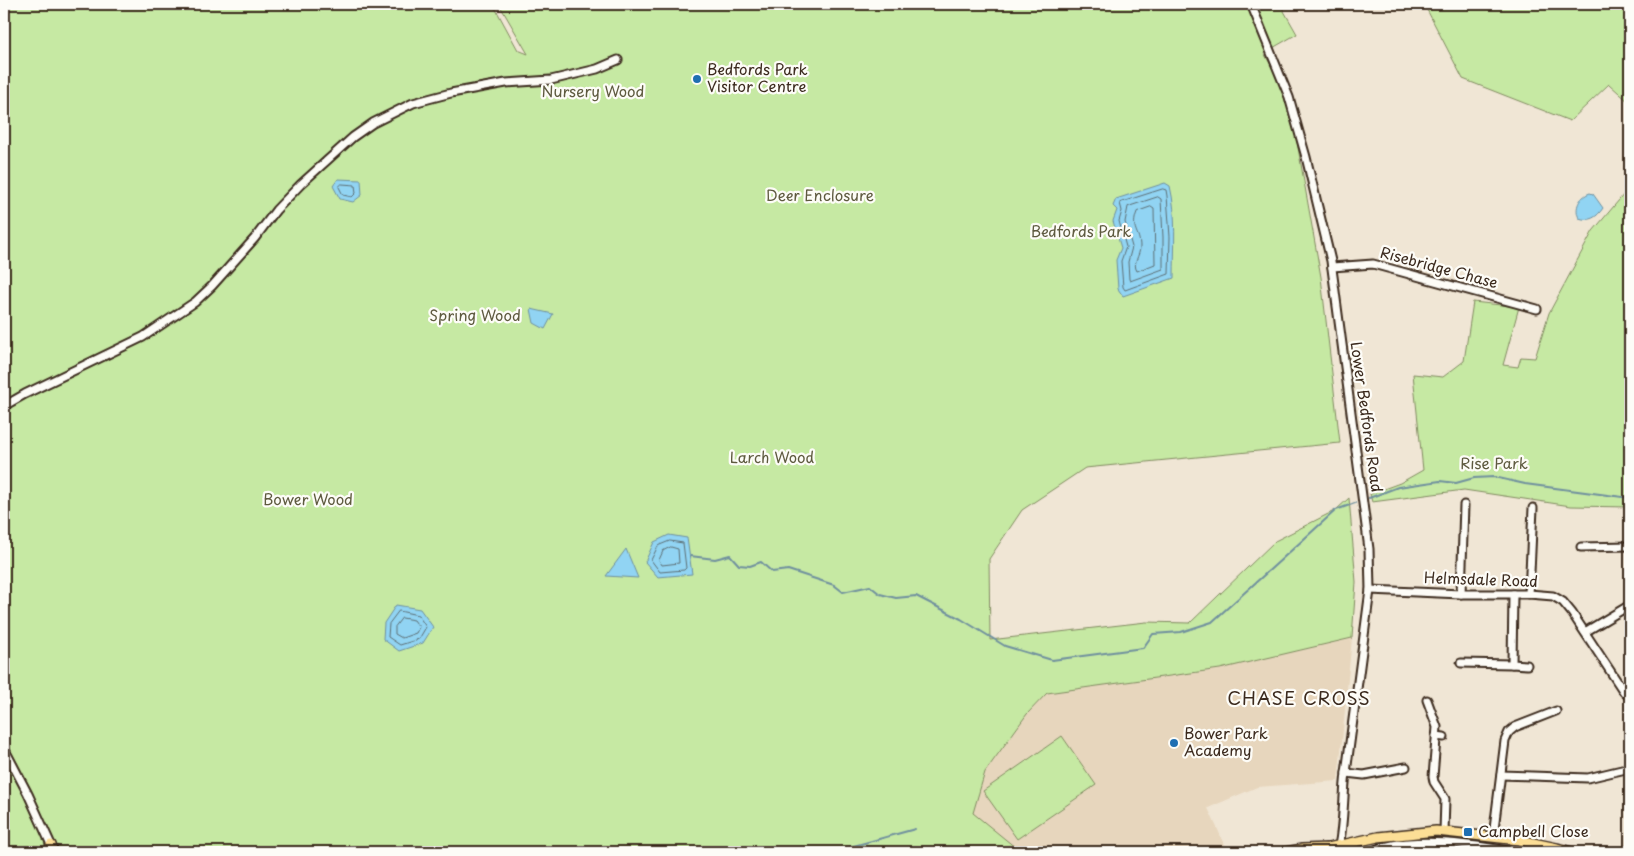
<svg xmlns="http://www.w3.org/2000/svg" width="1634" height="856" viewBox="0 0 1634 856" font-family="'Playpen Sans',sans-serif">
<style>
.built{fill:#e7d6bd}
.green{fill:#c6e9a3;stroke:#808a60}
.water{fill:#91d4f3;stroke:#6f909e}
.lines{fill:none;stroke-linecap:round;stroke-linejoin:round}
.shore{stroke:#5d6e73;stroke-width:1}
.stream{stroke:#6f909e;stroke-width:2}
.minor-casing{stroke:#3b2a1e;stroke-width:11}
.major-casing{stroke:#3b2a1e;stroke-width:12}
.minor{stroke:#fdfcf7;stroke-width:7}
.major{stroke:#fcde96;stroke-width:9}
.poi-dot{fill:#1f6fb2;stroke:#fdfcf7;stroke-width:2}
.labels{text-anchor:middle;stroke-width:4.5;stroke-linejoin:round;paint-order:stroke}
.poi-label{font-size:15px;fill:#3b2a1e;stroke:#fdfcf7;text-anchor:start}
.park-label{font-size:15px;fill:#5e5a3f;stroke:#fdfcf7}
.street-label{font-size:15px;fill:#3b2a1e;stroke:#fdfcf7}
.quarter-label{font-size:18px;letter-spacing:1px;fill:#3b2a1e;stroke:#fdfcf7}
</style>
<rect width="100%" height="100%" fill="#f0e6d5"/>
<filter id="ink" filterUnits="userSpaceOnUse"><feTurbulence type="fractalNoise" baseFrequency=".02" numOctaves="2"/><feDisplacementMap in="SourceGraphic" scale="10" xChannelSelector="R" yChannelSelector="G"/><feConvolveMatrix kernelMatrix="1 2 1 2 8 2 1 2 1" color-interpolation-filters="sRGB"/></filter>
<g filter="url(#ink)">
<polygon class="built" points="1352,638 1338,781 1257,787 1208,808 1228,852 1021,852 972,814 985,772 1027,714 1047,693 1220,669"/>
<g class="green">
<polygon points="4,4 493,4 518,50 528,54 499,4 1280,4 1297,34 1264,53 1289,97 1321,277 1340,443 1085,468 1022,510 989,559 990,640 1146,622 1190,623 1275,541 1336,510 1349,498 1356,582 1352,638 1220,669 1047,693 1027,714 985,772 973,813 1021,852 58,852 19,771 4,743"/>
<polygon points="1424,4 1630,4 1630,103 1609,84 1570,121 1463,79"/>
<polygon points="1630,187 1630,507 1571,506 1464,490 1372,502 1370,494 1400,483 1423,470 1413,374 1443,377 1464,361 1473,302 1519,307 1503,365 1518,367 1521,357 1535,358 1549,313 1593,231"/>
<polygon points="1062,736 1096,785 1017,839 983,791"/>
<polygon points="4,754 44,837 45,852 7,852 4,808"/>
</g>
<g class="water">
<polygon points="338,179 361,180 362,195 353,202 340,199 333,186"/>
<path d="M1165,183L1170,186C1177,215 1174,248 1174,278L1123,296L1118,289L1116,260L1121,248L1113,221L1117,210L1113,206L1116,199Z"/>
<path d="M1590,193L1593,194L1603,208C1597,217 1590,222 1579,218C1574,208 1579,197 1590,193Z"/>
<polygon points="531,309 553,314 545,329 534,323"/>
<polygon points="669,535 687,538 692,574 658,577 645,562 654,542"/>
<polygon points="626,549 638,578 606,576"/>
<polygon points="396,605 420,609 433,627 423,643 399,651 383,639 384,623"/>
</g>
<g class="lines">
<g class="shore">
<polygon points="342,184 355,185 356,193 352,197 343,195 339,187"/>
<polygon points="1163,189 1166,190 1167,196 1170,237 1169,274 1125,290 1123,287 1121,261 1126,247 1119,221 1122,211 1120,203"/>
<polygon points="1158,197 1161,199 1163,237 1163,269 1130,281 1129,279 1128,262 1132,247 1125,222 1128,207"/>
<path d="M1151,207L1154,209L1155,264L1137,271C1132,263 1140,256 1140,247C1140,231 1130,230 1137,212Z"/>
<polygon points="670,541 683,543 686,568 684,570 660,572 651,560 658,546"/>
<polygon points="671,547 678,549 679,563 662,565 659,560 663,551"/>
<polygon points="399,611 418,615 426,627 419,639 400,645 388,637 389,624"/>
<polygon points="402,618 414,620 419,627 416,633 402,638 395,634 395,627"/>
</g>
<g class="stream">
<polyline points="4,205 8,220"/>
<polyline points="1369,498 1398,487 1440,481 1456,483 1474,478 1494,477 1525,484 1630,498"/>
<polyline points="690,556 715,559 730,555 739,565 750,566 761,562 772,572 788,570 834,585 843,592 870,586 880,594 896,598 916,596 961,619 1005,646 1052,660 1143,648 1153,634 1181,632 1212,622 1336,510 1355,503"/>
<polyline points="832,852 915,829"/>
</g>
<defs>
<g id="minor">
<path d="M1251,4L1289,97L1306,157L1331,261L1369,549L1370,590L1346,773C1343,797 1344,822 1339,846"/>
<polyline points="1332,267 1373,264 1537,309"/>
<polyline points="4,406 25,394 143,337 195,302 212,286 255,238 276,210 301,184 353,137 373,123 413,103 451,93 506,83 551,80 597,69 618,60"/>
<polyline points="1581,547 1630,546"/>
<polyline points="1370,590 1461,594 1529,594 1553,596 1563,602 1572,613 1624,692 1630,697"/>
<polyline points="1461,594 1464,505"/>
<polyline points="1529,594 1533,508"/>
<polyline points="1585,632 1630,605"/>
<polyline points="1461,663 1512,664 1513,594"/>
<polyline points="1512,664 1527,665"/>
<polyline points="1427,700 1437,727 1433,777 1434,782 1445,799 1444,832"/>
<polyline points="1436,736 1444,737"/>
<polyline points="4,748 28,794 53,849"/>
<polyline points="1346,773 1364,775 1406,767"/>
<polyline points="1501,775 1588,778 1630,768"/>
<polyline points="1493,837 1505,741 1509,732 1515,727 1556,711"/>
<path d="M1371,852C1406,834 1476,845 1514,852"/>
</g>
<g id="major">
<polyline points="51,845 52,852"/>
<polyline points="1286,852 1302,849 1328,848 1378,837 1436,831 1519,840 1557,848 1571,852"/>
</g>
</defs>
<use href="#minor" class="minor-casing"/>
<use href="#major" class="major-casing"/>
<use href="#minor" class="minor"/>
<use href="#major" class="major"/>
</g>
</g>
<g class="poi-dot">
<circle cx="697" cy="79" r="5"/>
<circle cx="1174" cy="743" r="5"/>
<rect x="1463" y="827" width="10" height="10" rx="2.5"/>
</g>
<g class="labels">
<g class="poi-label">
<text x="707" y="75">Bedfords Park<tspan x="707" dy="17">Visitor Centre</tspan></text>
<text x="1184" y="739">Bower Park<tspan x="1184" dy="17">Academy</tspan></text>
<text x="1478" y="837">Campbell Close</text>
</g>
<g class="park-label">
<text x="593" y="97">Nursery Wood</text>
<text x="820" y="201">Deer Enclosure</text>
<text x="1081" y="237">Bedfords Park</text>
<text x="475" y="321">Spring Wood</text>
<text x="772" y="463">Larch Wood</text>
<text x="1494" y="469">Rise Park</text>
<text x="308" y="505">Bower Wood</text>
</g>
<g class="street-label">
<text transform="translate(1439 268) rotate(15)" y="5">Risebridge Chase</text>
<text transform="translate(1366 417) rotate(82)" y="5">Lower Bedfords Road</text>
<text transform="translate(1481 580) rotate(2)" y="5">Helmsdale Road</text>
</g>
<g class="quarter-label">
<text x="1299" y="705">CHASE CROSS</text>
</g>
</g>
<rect width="1634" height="856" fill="none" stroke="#fdfcf7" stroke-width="20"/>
<rect x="10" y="10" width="1614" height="836" fill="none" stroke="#3b2a1e" stroke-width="2" filter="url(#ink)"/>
</svg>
